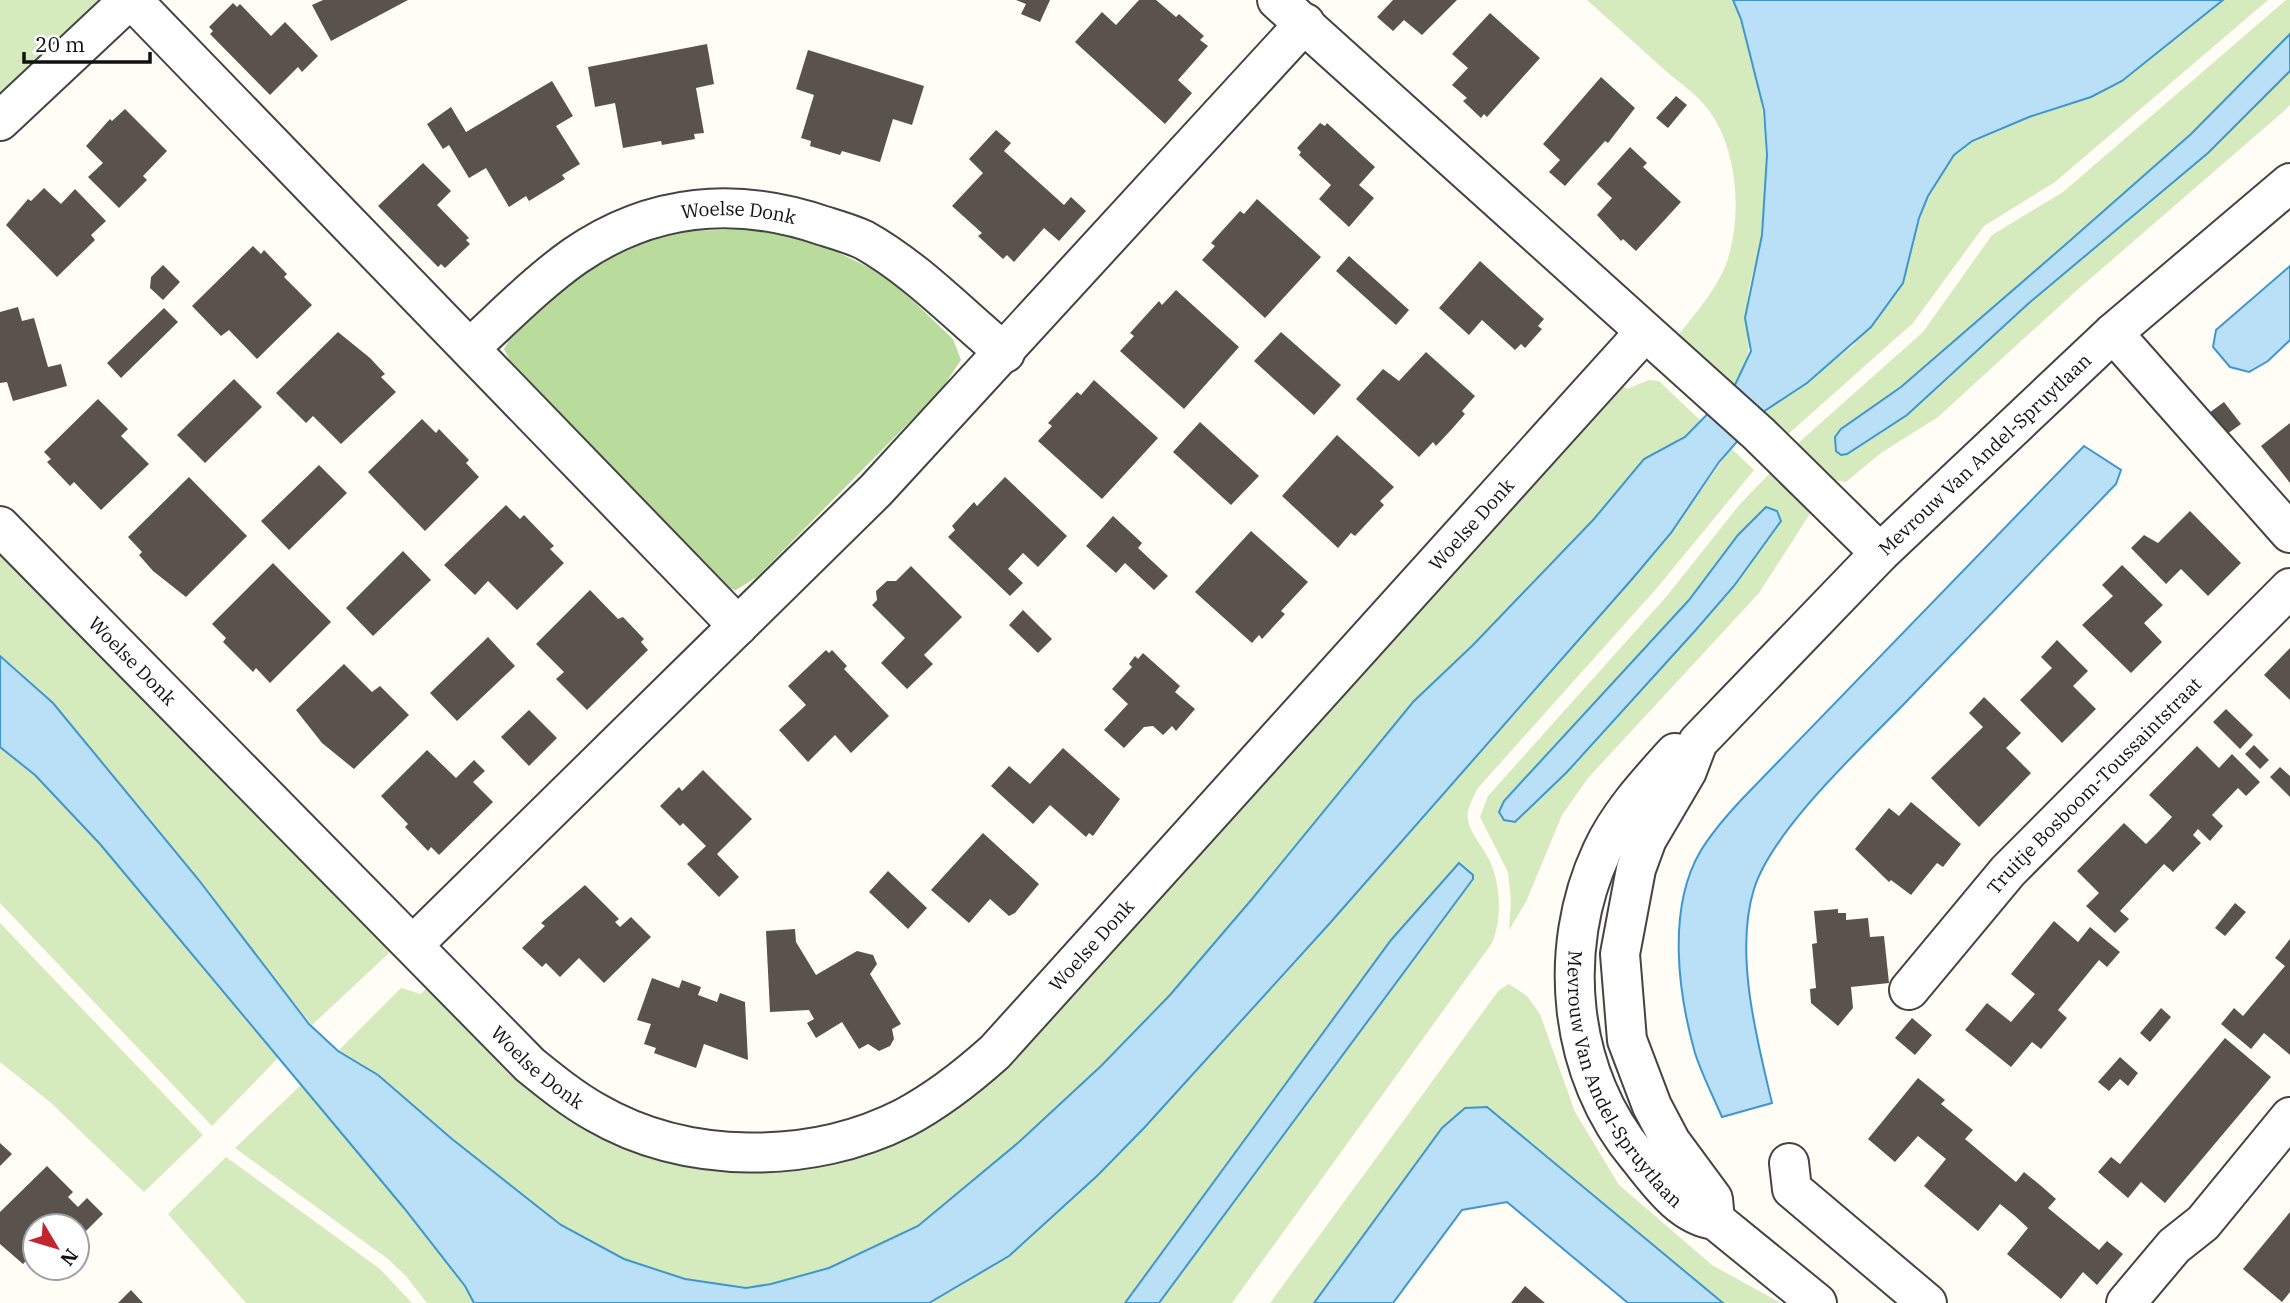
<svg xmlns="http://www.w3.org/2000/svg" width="2290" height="1303" viewBox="0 0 2290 1303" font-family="'IBM Plex Serif',serif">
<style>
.green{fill:#d5ebbd;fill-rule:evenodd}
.forest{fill:#b9dc9c}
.water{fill:#b9e0f7;stroke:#3f96cf;stroke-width:2}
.building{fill:#5a524d}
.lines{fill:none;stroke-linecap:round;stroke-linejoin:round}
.minor-casing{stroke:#444;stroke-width:42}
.tertiary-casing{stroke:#444;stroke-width:42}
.minor{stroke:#fff;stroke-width:38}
.tertiary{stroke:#fff;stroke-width:38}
.labels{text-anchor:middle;stroke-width:7;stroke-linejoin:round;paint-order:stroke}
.street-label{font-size:19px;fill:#111;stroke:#fff}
</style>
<rect width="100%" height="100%" fill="#fffdf5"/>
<g class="green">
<polygon points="0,0 105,0 0,102"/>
<path d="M1587,0H1733C1764,74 1772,153 1762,232C1760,254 1751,274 1748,295C1742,339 1760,343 1734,387L1676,338C1693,316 1714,293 1725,267C1743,221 1739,148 1707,108C1696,94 1680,83 1667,72C1640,48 1614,24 1587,0Z"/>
<polygon points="2223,0 2268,0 2055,182 1984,226 1913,323 1786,436 1763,412 1853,346 1908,264 1911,238 1928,196 1954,155 1972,141 2029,117 2091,97 2122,81"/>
<polygon points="2286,0 2290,0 2290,34 2191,134 2065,245 1901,387 1841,429 1834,446 1907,415 2029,303 2208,153 2290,71 2290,105 2284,111 2076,291 1938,417 1881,453 1846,482 1833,480 1796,445 1923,332 1992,235 2063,192"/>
<polygon points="1649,380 1659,381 1702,422 1685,437 1644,459 1594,519 1473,645 1413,702 1252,899 1170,995 1101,1066 1019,1142 918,1226 829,1268 771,1284 745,1288 685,1279 624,1259 561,1225 452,1139 378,1075 338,1051 401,988 421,994 430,984 629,1145 909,1133 1619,382 1627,389"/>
<path d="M1731,448L1754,470L1656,589L1477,789C1473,799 1466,809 1468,820C1470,833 1480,843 1486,854C1501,879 1503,917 1492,943L1232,1303H1159L1473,880L1391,940L1125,1303H929L959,1287L1098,1175L1330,923L1633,578L1671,533Z"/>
<path d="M1774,469L1813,509L1759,593L1588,778L1562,815L1526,902L1509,930L1511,901L1508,872L1480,817L1488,796L1666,597L1740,504ZM1781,521L1734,586L1567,772L1504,801L1689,600L1739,535Z"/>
<polygon points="0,547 390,946 388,954 312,1025 53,703 0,656"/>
<polygon points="0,747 35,775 100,844 278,1058 212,1126 0,903"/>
<polygon points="0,923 203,1135 144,1192 50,1102 0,1062"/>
<polygon points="1509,984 1527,996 1540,1014 1575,1112 1619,1185 1712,1265 1781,1303 1723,1303 1487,1107 1442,1128 1314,1303 1270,1303 1499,990"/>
<polygon points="302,1084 404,1208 465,1286 474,1303 427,1303 406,1276 388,1259 235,1148"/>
<polygon points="226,1157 380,1269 412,1303 246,1303 168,1214"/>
</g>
<polygon class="forest" points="748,229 810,239 887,276 953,339 961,360 941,390 757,577 736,590 718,586 519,379 504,349 523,316 580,267 662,232"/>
<g class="water">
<polygon points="1733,0 2223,0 2122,81 2091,97 2029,117 1972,141 1954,155 1928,196 1919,218 1903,283 1871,327 1807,383 1763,412 1719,462 1671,533 1633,578 1330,923 1144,1128 1098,1175 1009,1256 929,1303 474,1303 465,1286 404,1208 100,844 35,775 0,747 0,656 53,703 198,879 309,1024 338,1051 378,1075 452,1139 561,1225 624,1259 685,1279 746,1288 771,1284 829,1268 918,1226 1019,1142 1101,1066 1170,995 1252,899 1413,702 1473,645 1594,519 1644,459 1685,437 1734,387 1751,351 1745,318 1762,235 1767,155 1764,110 1741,19"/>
<polygon points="2290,34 2290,71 2208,153 2029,303 1907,415 1847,454 1841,455 1836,451 1835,437 1841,429 1901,387 2065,245 2191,134"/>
<polygon points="2290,266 2290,340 2268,361 2249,372 2230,367 2213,347 2216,330"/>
<path d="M2084,446L2121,470L2116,484C2045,557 1974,631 1903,705C1859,750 1772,831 1754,889C1734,953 1757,1040 1772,1103L1722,1117C1713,1096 1702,1075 1695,1053C1678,993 1667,909 1700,852C1712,832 1727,815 1743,798Z"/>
<polygon points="1766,507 1777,511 1781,521 1734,586 1694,632 1567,772 1515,822 1504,820 1499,812 1504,801 1689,600 1738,535"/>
<polygon points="1459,863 1473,875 1473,879 1159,1303 1125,1303 1391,940"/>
<polygon points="1487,1107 1723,1303 1628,1303 1507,1202 1462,1210 1393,1303 1314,1303 1442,1128 1465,1108"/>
</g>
<g class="building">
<polygon points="323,0 408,0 331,41 312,5"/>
<polygon points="1016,0 1050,0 1040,22 1021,14 1026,4"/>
<polygon points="1139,0 1156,0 1176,17 1179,14 1204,36 1200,40 1208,46 1178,80 1192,93 1165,124 1075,42 1102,12 1116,25"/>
<polygon points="1393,0 1457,0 1422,35 1404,20 1393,31 1377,17"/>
<polygon points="233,3 237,7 240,4 271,36 285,22 318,56 302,72 298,67 270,95 210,34 213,31 209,27"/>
<polygon points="1490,13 1540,58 1487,117 1484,114 1481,118 1463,101 1467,98 1452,85 1468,68 1452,54"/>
<polygon points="707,44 714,84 696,88 704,133 694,134 695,139 662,145 661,141 623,148 615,103 595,107 588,67"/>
<polygon points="808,50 924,86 912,125 893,119 880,162 842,151 840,155 810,146 811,141 801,138 814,95 796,89"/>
<polygon points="1601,77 1635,108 1608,143 1605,141 1565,186 1549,172 1560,160 1543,144"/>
<polygon points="552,81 573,116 556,126 580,164 562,175 565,179 529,201 526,196 509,207 486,168 469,178 449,145 443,149 427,124 451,107 466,132"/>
<polygon points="1676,96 1687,105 1668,128 1656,118"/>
<polygon points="125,109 167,151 143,176 147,180 119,208 88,177 103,163 86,146 110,119 112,121"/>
<polygon points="1320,123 1325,126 1327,123 1375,167 1359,185 1374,198 1349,227 1319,199 1331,185 1299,155 1301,152 1297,148"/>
<polygon points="996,130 1011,143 1004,151 1064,205 1071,197 1086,211 1059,241 1044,228 1014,262 1007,255 1003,259 978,236 982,233 952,206 983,173 969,159"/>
<polygon points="1630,147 1647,163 1643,167 1681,202 1636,251 1623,239 1621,241 1597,215 1612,198 1597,184"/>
<polygon points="423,163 451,191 437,205 469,238 466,240 470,244 445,268 441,264 438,267 378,206"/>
<polygon points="44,188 61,204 75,189 106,221 91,235 95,240 57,277 6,225 28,199 31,201"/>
<polygon points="1257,199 1321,257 1265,318 1202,260 1215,246 1211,243 1240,211 1244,214"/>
<polygon points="253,246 261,254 264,250 287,274 284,277 312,305 257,359 229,330 221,336 192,306"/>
<polygon points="1349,256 1409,310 1396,325 1336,271"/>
<polygon points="1480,261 1544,319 1538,326 1542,329 1525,348 1521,344 1515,350 1482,320 1469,335 1439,308"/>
<polygon points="163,265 180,282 163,300 150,288 151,277"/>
<polygon points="1176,290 1239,347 1184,409 1120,351 1134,336 1130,333 1159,301 1162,305"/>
<polygon points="18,307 22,321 34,318 48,367 61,364 67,386 13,401 7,382 0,383 0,312"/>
<polygon points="164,308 178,322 121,378 107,363"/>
<polygon points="338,332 370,358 385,374 381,377 396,392 341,444 313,416 306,423 276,393"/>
<polygon points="1281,332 1341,385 1314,415 1254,361"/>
<polygon points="1426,352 1475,396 1462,411 1465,414 1451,430 1436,446 1433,442 1419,457 1356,399 1383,369 1399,381"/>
<polygon points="234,379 262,407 205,463 177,435"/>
<polygon points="1094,380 1158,438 1102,499 1038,441 1052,426 1048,423 1063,407 1077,392 1081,395"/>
<polygon points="98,399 128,429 121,436 149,464 101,510 74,482 70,486 47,462 51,459 44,452"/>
<polygon points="2224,402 2241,424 2227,434 2209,413"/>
<polygon points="422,419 436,433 439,429 469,460 466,463 479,477 425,531 368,472"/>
<polygon points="1200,422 1259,476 1231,505 1173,452"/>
<polygon points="2290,423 2290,483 2261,446"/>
<polygon points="1337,435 1394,487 1380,501 1384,505 1355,536 1351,533 1338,548 1282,496"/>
<polygon points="319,465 347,493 289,550 261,521"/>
<polygon points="189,477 247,536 186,597 153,571 139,555 142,552 128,537"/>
<polygon points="1005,477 1067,536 1038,567 1023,553 1008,569 1023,583 1010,596 948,537 955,530 952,526 974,502 977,506"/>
<polygon points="506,505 520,519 524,515 554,546 550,549 564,563 517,610 488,581 475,595 444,565"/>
<polygon points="2190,511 2241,563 2208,596 2181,569 2166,584 2131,548 2144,535 2158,543"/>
<polygon points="1113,516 1142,543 1138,548 1168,576 1154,590 1125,563 1116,573 1086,546"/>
<polygon points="1251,531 1308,582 1281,611 1285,614 1262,639 1259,635 1252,643 1195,592"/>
<polygon points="403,551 431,580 373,636 346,608"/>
<polygon points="273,563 331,622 270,683 256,668 253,672 223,642 226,638 212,624"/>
<polygon points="2122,565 2163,605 2144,623 2162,642 2131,673 2082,625 2113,596 2102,585"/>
<polygon points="911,566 962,617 924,655 933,664 907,689 881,663 905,638 872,605 877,600 876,591 887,581 896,581"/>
<polygon points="590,590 618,619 623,617 644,639 641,642 648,650 587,710 556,679 564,672 536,644"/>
<polygon points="1023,610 1052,639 1038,653 1009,625"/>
<polygon points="488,637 515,666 457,721 430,693"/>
<polygon points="2057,640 2088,671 2073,686 2096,709 2062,743 2020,700 2052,668 2041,657"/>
<polygon points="2290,648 2290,700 2264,675"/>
<polygon points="826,650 829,653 832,650 847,666 844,669 889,716 851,753 835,735 808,762 779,730 806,705 788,686"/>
<polygon points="1143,653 1180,686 1175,692 1195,709 1176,731 1172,726 1163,735 1153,726 1144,727 1124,748 1104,730 1128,704 1112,689 1132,667 1129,664 1135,656 1138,659"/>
<polygon points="344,664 372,692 380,686 409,715 354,769 322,743 296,710"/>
<polygon points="1984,697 2021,733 2006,748 2031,773 1979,827 1931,778 1983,727 1969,713"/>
<polygon points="2226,709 2253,735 2240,749 2213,722"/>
<polygon points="529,710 557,738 529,766 501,737"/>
<polygon points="2254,745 2269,760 2260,769 2245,754"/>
<polygon points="2197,746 2219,768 2232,754 2260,782 2246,796 2238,788 2212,815 2223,826 2210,841 2198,829 2193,835 2201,843 2173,872 2164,864 2120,911 2129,919 2115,933 2086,906 2099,893 2077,871 2124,823 2146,844 2159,831 2172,817 2149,795"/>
<polygon points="1063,748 1120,799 1093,836 1089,833 1086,837 1050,805 1033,824 991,786 1009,766 1030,784"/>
<polygon points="427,750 456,778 474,760 485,771 473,782 493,802 439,855 431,847 428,851 405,827 408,824 381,796"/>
<polygon points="2280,767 2290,776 2290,797 2270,777"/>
<polygon points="703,770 752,819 717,854 739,877 719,897 687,864 706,846 683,823 680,826 660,806 679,787 682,791"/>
<polygon points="1911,802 1961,844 1943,867 1937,863 1911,895 1891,880 1889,882 1855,849 1889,808 1899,816"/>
<polygon points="983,833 1039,884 1015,913 1009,916 990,899 969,923 931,890"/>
<polygon points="888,871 927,908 908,929 869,892"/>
<polygon points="585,885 619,919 615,922 620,927 631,917 651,937 604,983 579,958 560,977 546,963 542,967 522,948 545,926 541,923"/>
<polygon points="2235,903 2246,912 2225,936 2215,928"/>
<polygon points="1838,909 1838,913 1846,913 1846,920 1868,918 1870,937 1884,936 1889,983 1851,987 1853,1008 1838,1026 1811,1003 1810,989 1816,988 1812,944 1817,943 1814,911"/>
<polygon points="2054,921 2078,942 2090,927 2120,952 2107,967 2099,960 2058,1010 2067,1018 2041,1049 2032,1042 2011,1067 1965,1030 1987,1003 2011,1022 2035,994 2011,974"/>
<polygon points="795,929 796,942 816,975 857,951 873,955 877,964 870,974 901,1024 892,1029 894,1039 890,1046 879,1051 868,1044 859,1049 842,1022 816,1038 807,1023 814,1019 809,1010 770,1012 766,931"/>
<polygon points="2290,939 2290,1055 2264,1033 2251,1049 2221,1024 2234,1008 2243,1016 2285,966 2275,958"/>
<polygon points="652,978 679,988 682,980 701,987 698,995 717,1002 720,993 745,1002 748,1060 704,1044 696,1068 654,1053 656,1048 644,1044 651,1024 637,1020"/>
<polygon points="2161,1008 2171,1017 2150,1042 2140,1033"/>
<polygon points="1912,1018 1932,1035 1915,1055 1895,1038"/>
<polygon points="2225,1038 2271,1077 2165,1203 2141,1182 2128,1198 2098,1172 2111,1157 2120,1164"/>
<polygon points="2120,1057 2138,1073 2128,1086 2120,1079 2109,1091 2098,1082"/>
<polygon points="1918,1078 1945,1100 1941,1104 1973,1130 1965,1139 2016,1182 2024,1172 2040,1185 2056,1199 2048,1208 2099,1250 2107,1241 2123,1254 2097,1285 2083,1272 2061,1299 2007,1254 2028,1228 2015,1216 2000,1204 1978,1231 1924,1186 1946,1159 1918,1136 1895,1162 1868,1139"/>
<polygon points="0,1143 12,1154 0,1166"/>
<polygon points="47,1166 73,1192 68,1197 78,1207 87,1198 103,1214 77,1240 77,1226 35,1226 35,1252 23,1264 0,1244 0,1212"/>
<polygon points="2290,1212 2290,1292 2282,1302 2243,1269"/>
<polygon points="1525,1286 1545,1303 1511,1303"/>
<polygon points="131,1290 143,1303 118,1303"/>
</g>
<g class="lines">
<defs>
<g id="minor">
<polyline points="132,0 738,626"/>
<polyline points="1277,0 1759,434 1880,553"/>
<polyline points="0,121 129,0"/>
<polyline points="2113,333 2290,533"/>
<path id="s1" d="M471,347C504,317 538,282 575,256C652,203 737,196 824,226C837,230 851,234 864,240C916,269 959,315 1005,353"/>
<path id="s2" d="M0,526L530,1065C551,1082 572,1099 595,1112C686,1165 811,1165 904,1118C938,1100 966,1078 995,1052L1644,333"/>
<polyline points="414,944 876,490 1305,23"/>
<path id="s3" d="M1909,990L2008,871L2290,588"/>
<polyline points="1789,1163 1792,1189 1927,1303"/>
<polyline points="2126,1303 2174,1246 2203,1223 2290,1117"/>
</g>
<g id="tertiary">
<path id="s4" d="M1675,753C1648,783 1619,814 1602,851C1556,949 1568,1075 1639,1158C1659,1183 1682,1216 1715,1220L1817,1303"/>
<path id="s5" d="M1715,1220L1713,1199L1671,1142L1652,1106L1627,1040L1620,954L1636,869L1647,839L1687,771L1698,742L1880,553L2113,333L2290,183"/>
</g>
</defs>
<use href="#minor" class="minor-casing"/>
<use href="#tertiary" class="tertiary-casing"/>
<use href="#minor" class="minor"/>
<use href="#tertiary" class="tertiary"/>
</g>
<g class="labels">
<g class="street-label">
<text dy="7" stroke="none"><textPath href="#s1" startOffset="312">Woelse Donk</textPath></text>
<text dy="7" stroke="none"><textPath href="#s5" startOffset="924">Mevrouw Van Andel-Spruytlaan</textPath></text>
<text dy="7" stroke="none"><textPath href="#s2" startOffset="1981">Woelse Donk</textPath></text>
<text dy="7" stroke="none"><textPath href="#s2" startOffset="189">Woelse Donk</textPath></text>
<text dy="7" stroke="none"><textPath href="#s3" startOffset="276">Truitje Bosboom-Toussaintstraat</textPath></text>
<text dy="7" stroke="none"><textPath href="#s2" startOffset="1414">Woelse Donk</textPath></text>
<text dy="7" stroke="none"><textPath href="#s2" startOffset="763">Woelse Donk</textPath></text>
<text dy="7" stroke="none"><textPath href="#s4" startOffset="368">Mevrouw Van Andel-Spruytlaan</textPath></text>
</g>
</g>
<g transform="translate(56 1247) rotate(128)"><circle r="33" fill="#ffffff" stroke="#a0a0a0" stroke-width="2"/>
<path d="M0-5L12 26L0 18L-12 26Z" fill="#c4262e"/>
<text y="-10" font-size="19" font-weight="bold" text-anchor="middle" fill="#111111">N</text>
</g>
<path d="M24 52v10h126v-10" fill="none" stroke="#111111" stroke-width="3.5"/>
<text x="35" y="52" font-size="21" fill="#111111" stroke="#ffffff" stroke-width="5" paint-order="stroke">20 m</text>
</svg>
